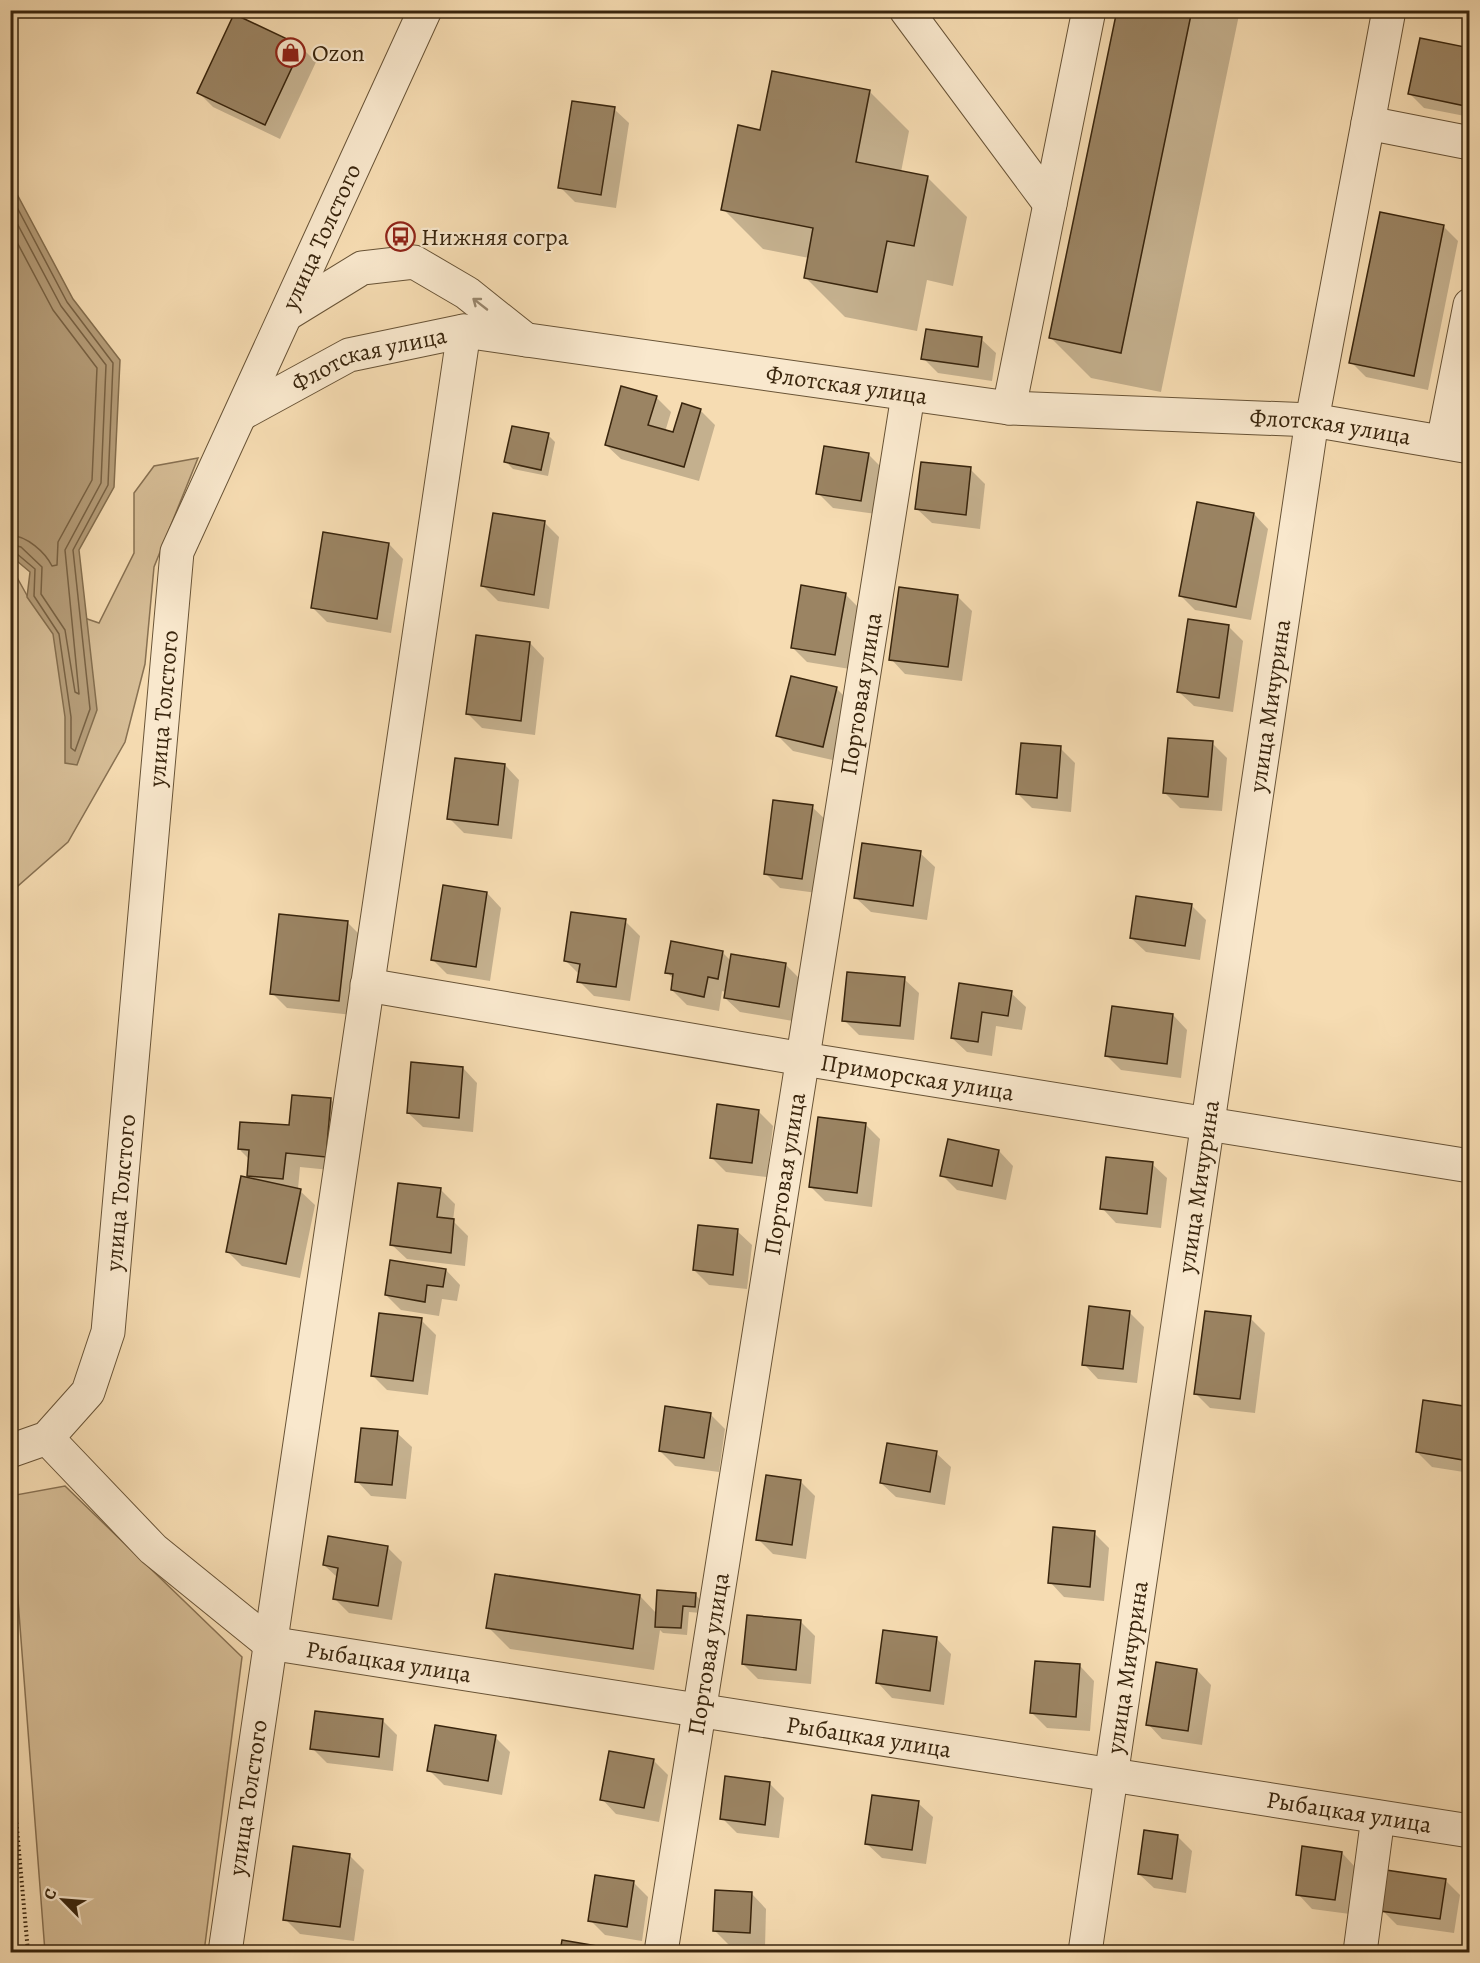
<svg xmlns="http://www.w3.org/2000/svg" width="1480" height="1963" viewBox="0 0 1480 1963" font-family="Alegreya,serif">
<style>
.green{fill:#d6bd96;stroke:#887152;stroke-width:1.5}
.water{fill:#b69e7a;stroke:#846e4e;stroke-width:1.5}
.shadow{fill:#0003}
.lines{fill:none;stroke-linecap:round;stroke-linejoin:round}
.shore{stroke:#786244;stroke-width:1.5}
.building{fill:#9b8463;stroke:#39250d;stroke-width:1.5}
.minor-casing{stroke:#685336;stroke-width:35}
.path{stroke:#39250d;stroke-width:4;stroke-dasharray:1.5 3;stroke-linecap:butt}
.minor{stroke:#f9e8cd;stroke-width:33}
.oneway{stroke:#99866d}
.labels{text-anchor:middle;stroke-width:4.5;stroke-linejoin:round;paint-order:stroke}
.poi-label{font-size:24px;fill:#39250d;stroke:#f9e8cd;text-anchor:start}
.street-label{font-size:24px;fill:#39250d;stroke:#f9e8cd}
</style>
<rect width="100%" height="100%" fill="#f6dcb2"/>
<filter id="stains"><feTurbulence type="fractalNoise" baseFrequency=".00333" numOctaves="4"/><feColorMatrix values="0 0 0 0 .2 0 0 0 0 .09 0 0 0 0 .02 0 0 0 .5 -.17"/></filter>
<radialGradient id="worn" r=".72"><stop offset=".6" stop-color="#630" stop-opacity="0"/><stop offset="1" stop-color="#630" stop-opacity=".3"/></radialGradient>
<g class="green">
<polygon points="198,458 154,567 145,664 125,742 68,842 11,892 10,565 29,599 99,623 134,553 134,493 154,466"/>
<polygon points="65,1486 242,1657 204,1952 45,1952 10,1496"/>
</g>
<polygon class="water" points="10,181 73,299 120,360 114,487 79,550 97,710 77,765 65,763 65,717 53,634 27,597 30,572 11,556"/>
<g class="shadow">
<polygon points="605,10 640,10 639,15"/>
<polygon points="1119,10 1240,10 1161,392 1091,378 1051,338"/>
<polygon points="301,47 316,62 280,139 213,107 199,93"/>
<polygon points="1470,50 1470,117 1424,108 1409,93"/>
<polygon points="869,91 909,131 901,172 927,177 967,217 953,286 927,280 917,331 845,317 805,277 809,258 763,249 723,209 762,132"/>
<polygon points="614,109 629,123 616,208 575,202 560,187"/>
<polygon points="1443,226 1458,241 1428,390 1366,377 1351,362"/>
<polygon points="981,339 996,353 992,381 938,373 923,358"/>
<polygon points="656,397 671,412 665,432 675,434 700,410 715,425 699,481 621,459 606,445"/>
<polygon points="548,435 555,442 548,476 513,469 506,462"/>
<polygon points="868,454 883,469 876,514 833,508 818,493"/>
<polygon points="970,469 985,484 980,529 932,523 917,509"/>
<polygon points="1254,514 1268,529 1251,620 1195,610 1180,595"/>
<polygon points="545,523 559,537 549,609 498,601 483,586"/>
<polygon points="389,544 403,559 391,633 327,622 313,608"/>
<polygon points="845,594 860,609 850,669 807,662 792,647"/>
<polygon points="957,596 972,611 962,681 905,674 891,659"/>
<polygon points="1228,626 1243,641 1233,712 1194,706 1179,692"/>
<polygon points="530,643 544,658 535,735 482,728 467,713"/>
<polygon points="836,688 851,703 837,761 793,751 778,736"/>
<polygon points="1212,743 1227,758 1222,811 1180,808 1165,793"/>
<polygon points="1060,748 1075,763 1071,812 1032,808 1017,793"/>
<polygon points="505,765 519,780 512,839 464,833 449,818"/>
<polygon points="812,807 827,821 817,893 780,888 765,873"/>
<polygon points="920,853 935,867 927,920 871,912 856,898"/>
<polygon points="487,893 501,908 490,981 447,974 432,959"/>
<polygon points="1191,905 1206,920 1200,960 1146,952 1131,938"/>
<polygon points="625,921 640,936 630,1001 594,996 579,981 580,975 566,961"/>
<polygon points="347,922 362,937 353,1015 287,1008 272,993"/>
<polygon points="673,943 723,953 731,961 785,964 800,979 793,1021 740,1012 725,998 726,992 722,991 719,1011 687,1005 672,990 674,980 667,972"/>
<polygon points="904,979 919,993 914,1040 859,1035 844,1020"/>
<polygon points="960,985 1011,993 1026,1007 1022,1030 996,1026 992,1056 967,1052 952,1038"/>
<polygon points="1173,1015 1187,1030 1181,1078 1121,1070 1106,1055"/>
<polygon points="463,1068 477,1083 473,1132 423,1127 408,1113"/>
<polygon points="330,1099 345,1114 340,1171 300,1167 298,1189 315,1205 300,1278 242,1266 227,1251 254,1180 249,1176 250,1160 239,1149 290,1127"/>
<polygon points="759,1112 773,1126 767,1177 726,1172 712,1158"/>
<polygon points="866,1125 880,1139 872,1207 825,1201 810,1186"/>
<polygon points="999,1151 1013,1166 1006,1200 957,1190 942,1175"/>
<polygon points="1152,1164 1167,1178 1161,1228 1116,1223 1102,1208"/>
<polygon points="440,1189 455,1204 453,1221 468,1236 465,1266 407,1259 392,1245"/>
<polygon points="737,1231 752,1245 747,1289 709,1285 694,1270"/>
<polygon points="446,1270 460,1285 457,1301 442,1299 439,1316 401,1310 386,1295"/>
<polygon points="1129,1312 1144,1327 1137,1383 1098,1379 1084,1364"/>
<polygon points="1250,1318 1265,1333 1255,1413 1210,1408 1195,1393"/>
<polygon points="421,1320 436,1335 428,1395 387,1390 372,1375"/>
<polygon points="1470,1409 1470,1473 1432,1467 1417,1452"/>
<polygon points="710,1414 725,1429 719,1472 675,1466 660,1451"/>
<polygon points="397,1433 412,1447 406,1499 371,1496 357,1481"/>
<polygon points="936,1453 951,1467 945,1505 896,1497 881,1483"/>
<polygon points="800,1481 815,1496 806,1559 773,1554 758,1539"/>
<polygon points="1094,1533 1109,1548 1104,1601 1064,1597 1050,1582"/>
<polygon points="387,1547 402,1562 392,1620 349,1613 334,1598 338,1578 324,1565"/>
<polygon points="695,1594 702,1602 701,1613 689,1612 687,1635 663,1633 660,1630 654,1670 510,1649 488,1627 640,1596 657,1614"/>
<polygon points="801,1622 815,1636 811,1684 758,1679 743,1664"/>
<polygon points="937,1639 951,1654 944,1705 892,1698 878,1683"/>
<polygon points="1080,1666 1094,1681 1090,1731 1047,1728 1032,1713"/>
<polygon points="1197,1670 1211,1685 1202,1745 1162,1739 1148,1724"/>
<polygon points="382,1720 397,1735 393,1771 327,1763 312,1748"/>
<polygon points="495,1737 510,1752 502,1795 444,1785 429,1770"/>
<polygon points="653,1760 668,1775 659,1822 616,1814 602,1799"/>
<polygon points="769,1783 784,1798 779,1838 737,1833 722,1818"/>
<polygon points="918,1803 933,1817 926,1864 882,1858 867,1844"/>
<polygon points="1178,1837 1192,1851 1186,1893 1154,1888 1139,1874"/>
<polygon points="1342,1853 1356,1868 1350,1914 1312,1909 1298,1894"/>
<polygon points="350,1856 364,1870 354,1941 300,1934 285,1919"/>
<polygon points="1445,1880 1460,1895 1454,1933 1397,1925 1382,1910"/>
<polygon points="633,1882 648,1897 642,1941 605,1935 590,1920"/>
<polygon points="752,1894 766,1909 765,1947 729,1945 714,1930"/>
<polygon points="564,1942 624,1952 562,1952"/>
</g>
<g class="lines">
<g class="shore">
<polyline points="10,194 67,302 113,363 108,485 73,550 90,709 75,751 71,748 71,717 59,634 34,596 35,569 16,553 10,552"/>
<polyline points="10,210 61,306 106,365 101,483 65,550 79,694 75,692 65,630 41,594 42,567 21,547 10,544"/>
<path d="M10,229L53,310L97,368L92,480L58,542L57,565L52,566C45,552 27,536 10,535"/>
</g>
</g>
<g class="building">
<polygon points="1117,10 1192,10 1121,353 1049,338"/>
<polygon points="234,14 302,46 265,125 197,93"/>
<polygon points="1420,38 1470,48 1470,107 1408,94"/>
<polygon points="772,71 870,90 856,162 928,176 914,246 887,241 877,292 804,278 813,228 721,210 738,125 760,130"/>
<polygon points="572,101 615,107 601,195 558,188"/>
<polygon points="1380,212 1444,225 1414,376 1349,363"/>
<polygon points="926,329 982,337 978,367 921,359"/>
<polygon points="621,386 657,396 648,425 673,432 682,403 701,409 684,467 605,445"/>
<polygon points="512,426 549,433 541,470 504,462"/>
<polygon points="824,446 869,453 861,501 816,494"/>
<polygon points="921,462 971,467 966,515 915,509"/>
<polygon points="1197,502 1254,513 1236,607 1179,596"/>
<polygon points="493,513 545,521 534,595 481,586"/>
<polygon points="323,532 389,543 377,619 311,608"/>
<polygon points="801,585 846,593 835,655 791,648"/>
<polygon points="899,587 958,595 948,667 889,660"/>
<polygon points="1188,619 1229,625 1219,698 1177,692"/>
<polygon points="476,635 530,642 521,721 466,714"/>
<polygon points="791,676 837,687 823,747 776,736"/>
<polygon points="1168,738 1213,741 1208,797 1163,793"/>
<polygon points="1021,743 1061,746 1057,798 1016,794"/>
<polygon points="455,758 505,764 498,825 447,819"/>
<polygon points="773,800 813,805 802,879 764,874"/>
<polygon points="862,843 921,851 913,906 854,898"/>
<polygon points="443,885 487,892 476,967 431,960"/>
<polygon points="1136,896 1192,904 1185,946 1130,938"/>
<polygon points="571,912 626,919 616,987 577,982 580,964 564,961"/>
<polygon points="279,914 348,921 339,1001 270,994"/>
<polygon points="671,941 723,951 718,979 708,977 704,997 671,990 673,974 665,973"/>
<polygon points="731,954 786,963 779,1007 724,998"/>
<polygon points="847,972 905,977 900,1026 842,1021"/>
<polygon points="959,983 1012,991 1008,1016 982,1012 978,1042 951,1038"/>
<polygon points="1112,1006 1173,1014 1167,1064 1105,1056"/>
<polygon points="411,1062 463,1067 459,1118 407,1113"/>
<polygon points="292,1095 331,1098 326,1157 286,1153 283,1179 247,1176 249,1150 238,1149 240,1122 289,1125"/>
<polygon points="717,1104 759,1110 752,1163 710,1158"/>
<polygon points="818,1117 866,1123 857,1193 809,1187"/>
<polygon points="948,1139 999,1150 992,1186 940,1176"/>
<polygon points="1106,1157 1153,1162 1147,1214 1100,1209"/>
<polygon points="241,1176 301,1189 286,1264 226,1252"/>
<polygon points="398,1183 441,1188 437,1217 454,1219 451,1253 390,1245"/>
<polygon points="698,1225 738,1229 733,1275 693,1270"/>
<polygon points="390,1260 446,1269 443,1287 427,1285 425,1302 385,1295"/>
<polygon points="1089,1306 1130,1311 1123,1369 1082,1365"/>
<polygon points="1205,1311 1251,1316 1240,1399 1194,1394"/>
<polygon points="379,1313 422,1318 413,1381 371,1376"/>
<polygon points="1423,1400 1470,1407 1469,1461 1416,1452"/>
<polygon points="665,1406 711,1413 704,1458 659,1451"/>
<polygon points="361,1428 398,1431 392,1485 355,1482"/>
<polygon points="887,1443 937,1451 930,1492 880,1483"/>
<polygon points="766,1475 801,1480 792,1545 756,1540"/>
<polygon points="1053,1527 1095,1531 1090,1587 1048,1583"/>
<polygon points="328,1536 388,1546 378,1606 333,1599 338,1568 323,1565"/>
<polygon points="495,1574 640,1595 633,1649 486,1628"/>
<polygon points="657,1590 696,1593 695,1607 683,1606 681,1628 655,1627"/>
<polygon points="747,1615 801,1620 796,1670 742,1664"/>
<polygon points="883,1630 937,1637 930,1691 876,1683"/>
<polygon points="1035,1661 1080,1664 1076,1717 1030,1713"/>
<polygon points="1156,1662 1197,1669 1188,1731 1146,1725"/>
<polygon points="315,1711 383,1719 379,1757 310,1749"/>
<polygon points="435,1725 496,1735 488,1781 427,1771"/>
<polygon points="609,1751 654,1759 644,1808 600,1800"/>
<polygon points="725,1776 770,1782 765,1825 720,1819"/>
<polygon points="872,1795 919,1801 912,1850 865,1844"/>
<polygon points="1144,1830 1178,1835 1172,1879 1138,1874"/>
<polygon points="293,1846 350,1854 340,1927 283,1920"/>
<polygon points="1302,1846 1342,1852 1335,1900 1296,1895"/>
<polygon points="1386,1870 1446,1879 1440,1919 1380,1911"/>
<polygon points="595,1875 634,1881 627,1927 588,1921"/>
<polygon points="715,1890 752,1892 750,1933 713,1931"/>
<polygon points="562,1940 626,1951 626,1952 560,1952"/>
</g>
<g class="lines">
<defs>
<g id="minor">
<polyline points="906,10 1050,204"/>
<polyline points="1368,123 1389,10"/>
<polyline points="287,314 362,268 414,262 467,293 526,340"/>
<polyline points="1009,408 1089,10"/>
<path id="s1" d="M241,414L349,355L464,331L1009,408L1312,420L1470,447"/>
<polyline points="1443,442 1470,305"/>
<path id="s2" d="M367,985L803,1059L1470,1166"/>
<path id="s3" d="M47,1438L153,1549L269,1643L1470,1831"/>
<path id="s4" d="M10,1451L47,1438L88,1392L108,1332L177,552L425,10"/>
<path id="s5" d="M225,1952L464,331"/>
<path id="s6" d="M661,1952L908,395"/>
<path id="s7" d="M1085,1952L1312,420L1368,123L1470,143"/>
<polyline points="1360,1952 1378,1817"/>
</g>
</defs>
<use href="#minor" class="minor-casing"/>
<polyline class="path" points="10,1751 28,1952"/>
<use href="#minor" class="minor"/>
</g>
<defs><path id="oneway-shaft" d="M-6 0H5M1.5-3L5.5 0L1.5 3" fill="none" stroke-width="1.6" stroke-linecap="round" stroke-linejoin="round" transform="scale(1.5)"/></defs>
<use class="oneway" href="#oneway-shaft" transform="translate(480 304) rotate(-142)"/>
<defs>
<symbol id="shop-ring" viewBox="-11 -11 22 22"><circle r="9.5" fill="#f9e8cd" stroke="#8f2418" stroke-width="1.5"/><path d="M-5-2.5h2.3a2.7 3.5 0 0 1 5.4 0H5L5.5 6h-11ZM-1.5-2.5h3a1.5 2.3 0 0 0-3 0Z" fill="#8f2418"/></symbol>
<symbol id="bus-ring" viewBox="-11 -11 22 22"><circle r="9.5" fill="#f9e8cd" stroke="#8f2418" stroke-width="1.5"/><path d="M-5-6H5V4H4V6H2V4H-2V6H-4V4H-5ZM-3.5-4V0h7V-4ZM-3.5 1.2v1.5H-2V1.2ZM2 1.2v1.5H3.5V1.2Z" fill="#8f2418"/></symbol>
</defs>
<g fill-rule="evenodd">
<use href="#shop-ring" x="274" y="36" width="33" height="33"/>
<use href="#bus-ring" x="384" y="220" width="33" height="33"/>
</g>
<g class="labels">
<g class="poi-label">
<text x="312" y="61">Ozon</text>
<text x="421" y="245">Нижняя согра</text>
</g>
<g class="street-label">
<text dy="8" stroke="none"><textPath href="#s4" startOffset="1294">улица Толстого</textPath></text>
<text dy="8" stroke="none"><textPath href="#s1" startOffset="141">Флотская улица</textPath></text>
<text dy="8" stroke="none"><textPath href="#s1" startOffset="627">Флотская улица</textPath></text>
<text dy="8" stroke="none"><textPath href="#s1" startOffset="1113">Флотская улица</textPath></text>
<text dy="8" stroke="none"><textPath href="#s6" startOffset="1274">Портовая улица</textPath></text>
<text dy="8" stroke="none"><textPath href="#s7" startOffset="1260">улица Мичурина</textPath></text>
<text dy="8" stroke="none"><textPath href="#s4" startOffset="790">улица Толстого</textPath></text>
<text dy="8" stroke="none"><textPath href="#s2" startOffset="558">Приморская улица</textPath></text>
<text dy="8" stroke="none"><textPath href="#s6" startOffset="788">Портовая улица</textPath></text>
<text dy="8" stroke="none"><textPath href="#s7" startOffset="774">улица Мичурина</textPath></text>
<text dy="8" stroke="none"><textPath href="#s4" startOffset="304">улица Толстого</textPath></text>
<text dy="8" stroke="none"><textPath href="#s6" startOffset="302">Портовая улица</textPath></text>
<text dy="8" stroke="none"><textPath href="#s3" startOffset="424">Рыбацкая улица</textPath></text>
<text dy="8" stroke="none"><textPath href="#s7" startOffset="288">улица Мичурина</textPath></text>
<text dy="8" stroke="none"><textPath href="#s3" startOffset="910">Рыбацкая улица</textPath></text>
<text dy="8" stroke="none"><textPath href="#s5" startOffset="156">улица Толстого</textPath></text>
<text dy="8" stroke="none"><textPath href="#s3" startOffset="1396">Рыбацкая улица</textPath></text>
</g>
</g>
<rect width="1480" height="1963" fill="none" stroke="#f6dcb2" stroke-width="36"/>
<rect x="12" y="12" width="1456" height="1939" fill="none" stroke="#39250d" stroke-width="3"/>
<rect x="18" y="18" width="1444" height="1927" fill="none" stroke="#39250d" stroke-width="1.5"/>
<g transform="translate(63 1900) rotate(295)" stroke="#f9e8cd" stroke-width="4.5" paint-order="stroke">
<path d="M0-4.5L10 22L0 15L-10 22Z" fill="#39250d"/>
<text y="-9" font-size="16" font-weight="bold" text-anchor="middle" fill="#39250d">С</text>
</g>
<rect width="100%" height="100%" filter="url(#stains)"/>
<rect width="100%" height="100%" fill="url(#worn)"/>
</svg>
